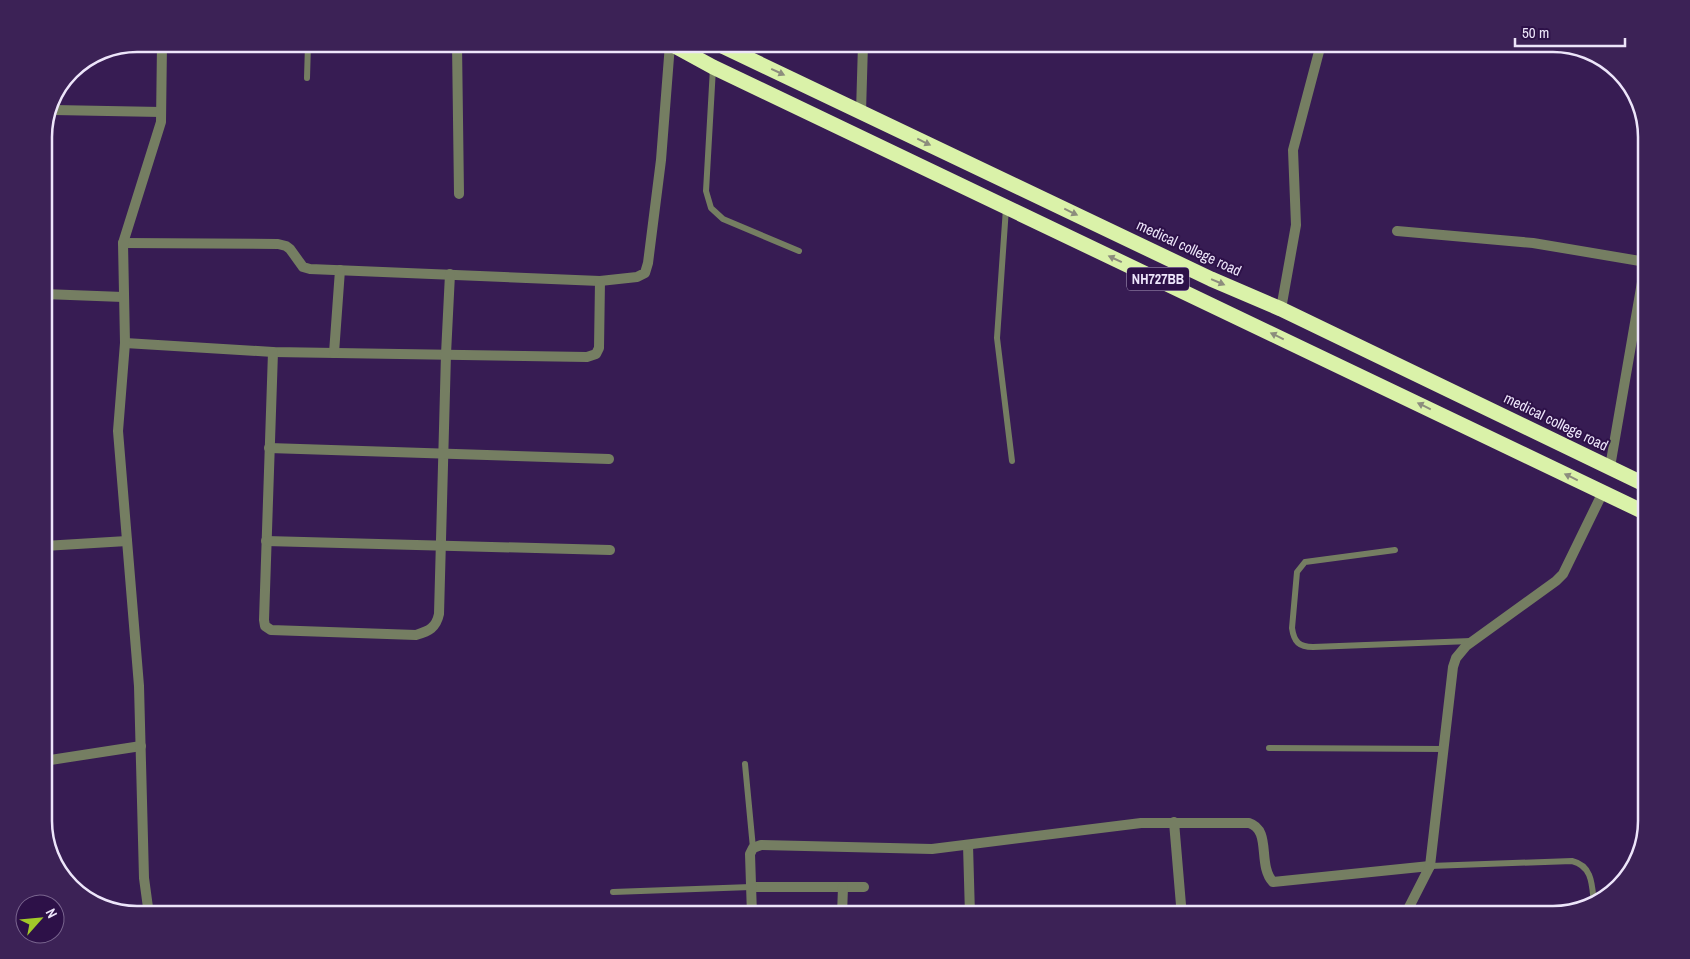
<svg xmlns="http://www.w3.org/2000/svg" width="1690" height="959" viewBox="0 0 1690 959" font-family="'Archivo Narrow',sans-serif">
<style>
.lines{fill:none;stroke-linecap:round;stroke-linejoin:round}
.lane{stroke:#757e62;stroke-width:6}
.street{stroke:#757e62;stroke-width:10}
.highway{stroke:#daf2a9;stroke-width:15}
.oneway{fill:#8c8d7d}
.labels{text-anchor:middle;stroke-width:4;stroke-linejoin:round;paint-order:stroke}
.shield{fill:#2d1148;stroke:#b3a5c5;stroke-width:1}
.shield-label{font-size:14px;font-weight:bold;fill:#ede5fa}
.street-label{font-size:15px;fill:#ede5fa;stroke:#2d1148}
.rim{fill:none;stroke:#ede5fa;stroke-width:2.5}
</style>
<rect width="100%" height="100%" fill="#371c53"/>
<g class="lines">
<g class="lane">
<polyline points="713,68 706,191 711,208 723,219 799,251"/>
<polyline points="307,78 308,44"/>
<polyline points="1006,208 997,338 1012,461"/>
<path d="M1395,550L1305,562L1297,572L1292,628C1294,642 1299,647 1313,647L1471,641"/>
<polyline points="1269,748 1444,749"/>
<polyline points="745,764 753,848"/>
<path d="M1430,866L1572,861C1593,866 1592,886 1594,904"/>
<polyline points="613,892 751,887"/>
</g>
<g class="street">
<polyline points="457,44 459,194"/>
<polyline points="54,110 161,112"/>
<polyline points="861,112 863,44"/>
<polyline points="1397,231 1533,243 1646,262"/>
<polyline points="123,243 278,244 286,246 290,249 303,267 310,269 600,281 637,277 645,273 648,263 661,160 670,44"/>
<polyline points="44,294 123,297"/>
<polyline points="1281,309 1296,225 1293,150 1321,44"/>
<polyline points="125,343 273,352 587,357 596,354 599,348 600,281"/>
<path d="M273,352L264,620L265,626L271,630L416,635C429,631 436,628 439,614L446,354L450,274"/>
<polyline points="334,353 340,270"/>
<polyline points="269,448 609,459"/>
<polyline points="1610,467 1646,259"/>
<polyline points="266,541 610,550"/>
<polyline points="44,546 127,541"/>
<polyline points="44,761 141,746"/>
<polyline points="1174,822 1181,905"/>
<polyline points="968,845 970,915"/>
<polyline points="751,887 864,887"/>
<polyline points="149,915 144,878 139,686 118,431 125,343 123,243 161,122 162,44"/>
<path d="M752,915L750,854L753,848L761,845L932,849L1141,823H1249C1272,830 1257,865 1273,882L1430,866"/>
<polyline points="842,915 843,887"/>
<polyline points="1405,915 1430,866 1453,667 1456,658 1466,646 1556,581 1563,574 1603,492"/>
</g>
<g class="highway">
<polyline points="671,44 713,67 1646,513"/>
<polyline points="718,44 1211,279 1281,309 1646,485"/>
</g>
</g>
<defs><path id="oneway-solid" d="M-6-.8H1V-3.2L6.5 0L1 3.2V.8H-6Z" transform="scale(1.25)"/></defs>
<g class="oneway">
<use href="#oneway-solid" transform="translate(778 72) rotate(25)"/>
<use href="#oneway-solid" transform="translate(924 142) rotate(26)"/>
<use href="#oneway-solid" transform="translate(1071 212) rotate(26)"/>
<use href="#oneway-solid" transform="translate(1115 259) rotate(-155)"/>
<use href="#oneway-solid" transform="translate(1218 282) rotate(23)"/>
<use href="#oneway-solid" transform="translate(1277 336) rotate(-154)"/>
<use href="#oneway-solid" transform="translate(1424 406) rotate(-154)"/>
<use href="#oneway-solid" transform="translate(1571 477) rotate(-154)"/>
</g>
<g class="labels">
<rect class="shield" x="1127" y="267.5" width="62" height="23" rx="4"/>
<g class="shield-label">
<text x="1158" y="284">NH727BB</text>
</g>
<g class="street-label">
<text transform="translate(1189 248) rotate(25)" y="5">medical college road</text>
<text transform="translate(1556 422) rotate(26)" y="5">medical college road</text>
</g>
</g>
<path d="M0 0H1690V959H0ZM137 52H1553A85 85 0 0 1 1638 137V821A85 85 0 0 1 1553 906H137A85 85 0 0 1 52 821V137A85 85 0 0 1 137 52Z" fill="#3c2256" fill-rule="evenodd"/>
<path class="rim" d="M137 52H1553A85 85 0 0 1 1638 137V821A85 85 0 0 1 1553 906H137A85 85 0 0 1 52 821V137A85 85 0 0 1 137 52Z"/>
<g transform="translate(40 919) rotate(63)"><circle r="24" fill="#2d1148" stroke="#7a668f"/>
<path d="M0-4L9 19L0 12L-9 19Z" fill="#a2c929"/>
<text y="-8" font-size="14" font-weight="bold" text-anchor="middle" fill="#ede5fa">N</text>
</g>
<path d="M1515 38v8h110v-8" fill="none" stroke="#ede5fa" stroke-width="2.5"/>
<text x="1522" y="38" font-size="15" fill="#ede5fa" stroke="#2d1148" stroke-width="4" paint-order="stroke">50 m</text>
</svg>
